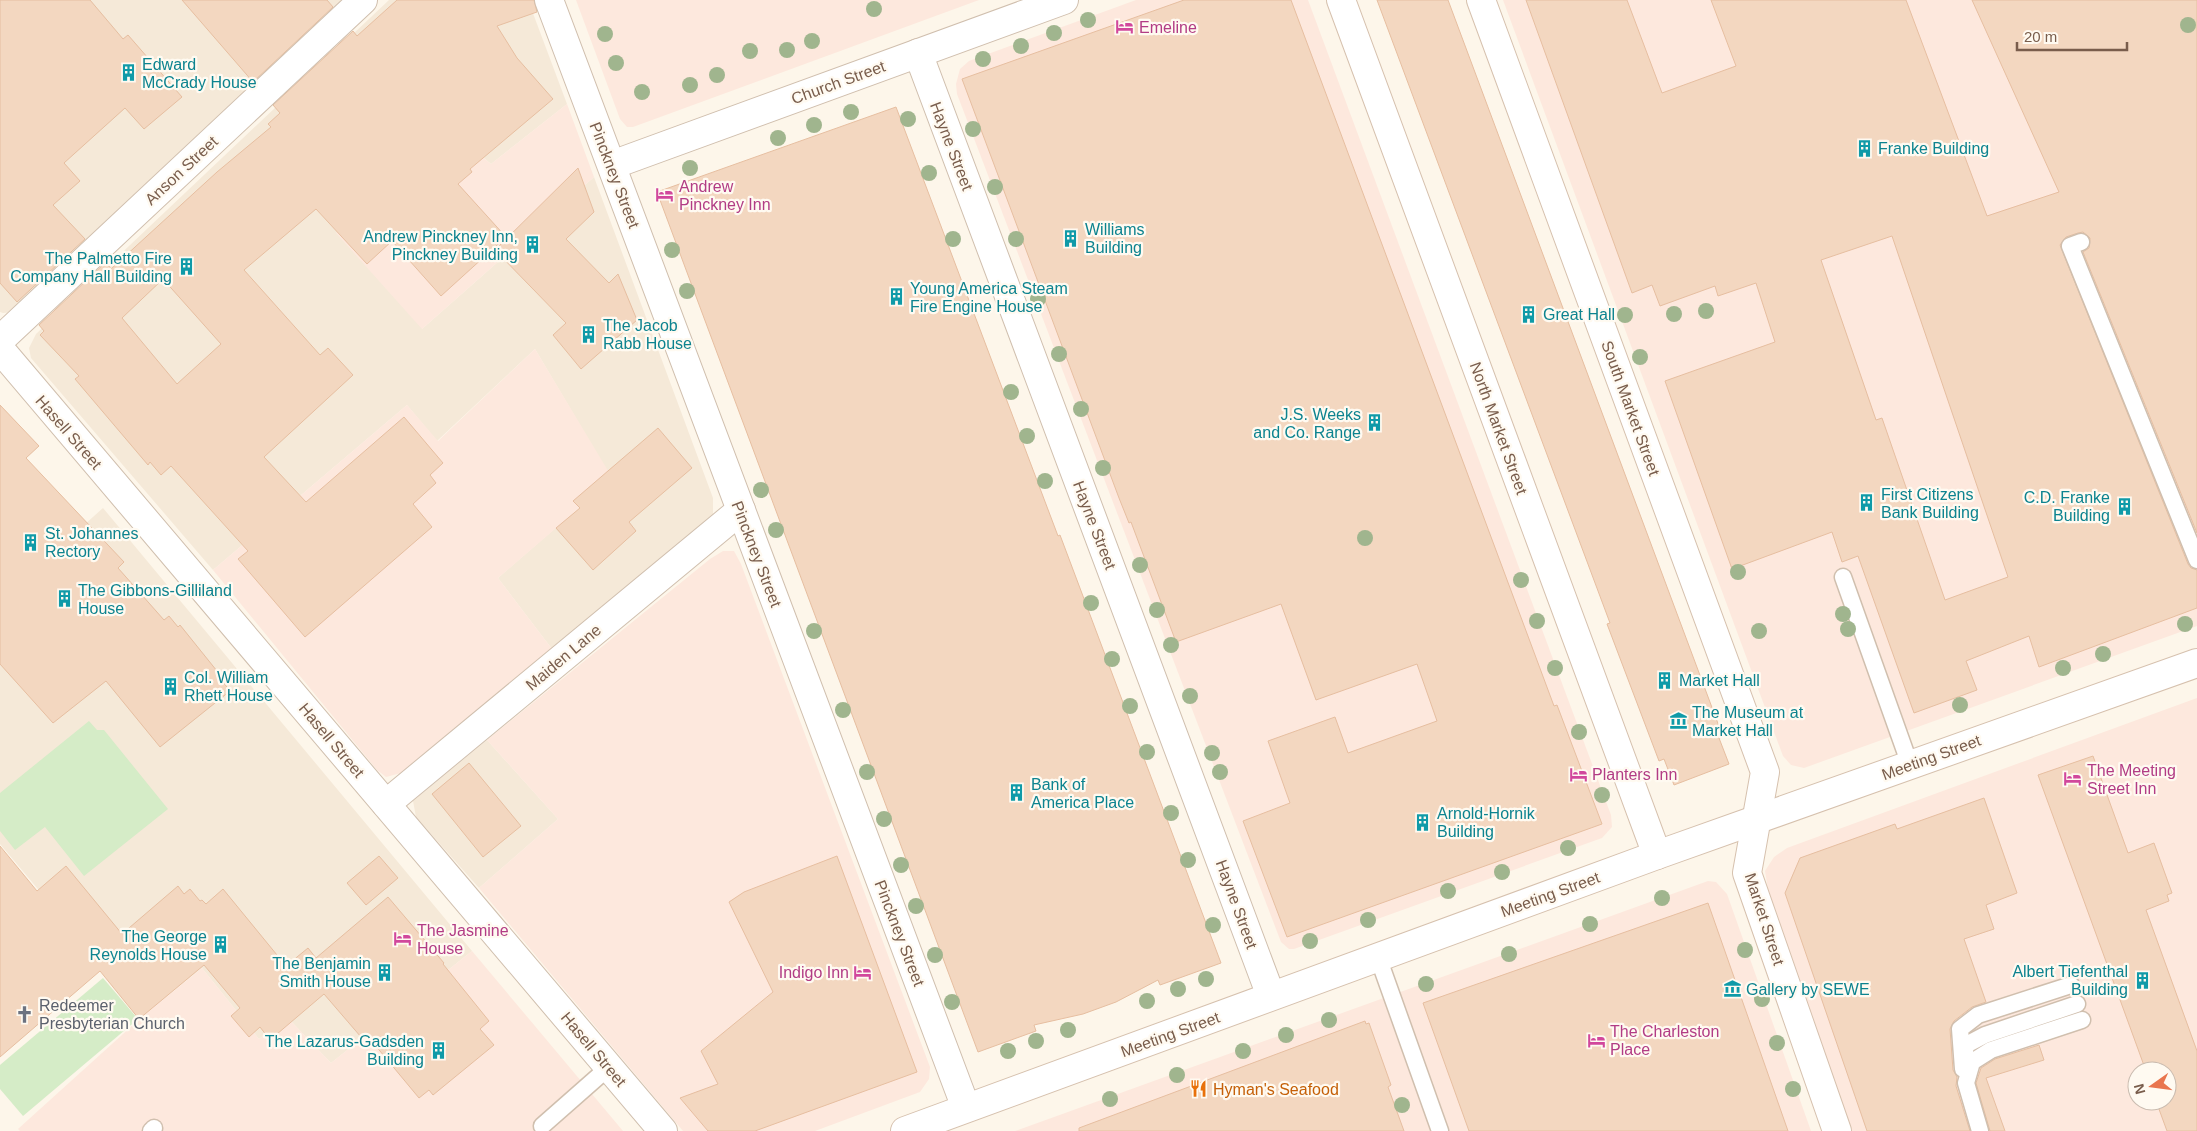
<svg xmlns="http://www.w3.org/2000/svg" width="2197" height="1131" viewBox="0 0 2197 1131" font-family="Arial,sans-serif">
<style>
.residential{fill:#f5e9d8}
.commercial{fill:#fde8dd;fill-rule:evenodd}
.green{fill:#d5ecc7}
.building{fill:#f3d7c0;stroke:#e6bea0;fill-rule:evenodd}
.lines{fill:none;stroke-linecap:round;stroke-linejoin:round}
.lane-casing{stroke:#d0bfae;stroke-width:19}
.street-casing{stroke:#d0bfae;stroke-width:30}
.secondary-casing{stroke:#d6c1ae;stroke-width:30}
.lane{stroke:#fff;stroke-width:16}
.street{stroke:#fff;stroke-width:28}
.secondary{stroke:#fff;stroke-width:28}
.tree{fill:#a0b58e}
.labels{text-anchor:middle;stroke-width:4.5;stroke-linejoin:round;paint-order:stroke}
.hotel-label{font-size:16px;fill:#b23c85;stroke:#fffaf1;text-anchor:start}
.culture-label{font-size:16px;fill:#0d838f;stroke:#fffaf1;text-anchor:start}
.street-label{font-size:16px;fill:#795d4c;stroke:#fffaf1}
.worship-label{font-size:16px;fill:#5b616d;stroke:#fffaf1;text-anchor:start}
.food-label{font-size:16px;fill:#c56008;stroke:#fffaf1;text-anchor:start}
</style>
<rect width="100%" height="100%" fill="#fdf6ea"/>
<g class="residential">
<polygon points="0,0 344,0 14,312 3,313 0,312"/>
<polygon points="389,0 528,0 567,104 491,164 451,130 422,329 594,177 713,498 713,514 703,524 552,649 498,578 612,479 535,349 437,441 407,405 213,570 31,358 29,348 36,334"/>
<polygon points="103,508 472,951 331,1063 287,1017 259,1039 202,968 144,1015 0,844 0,600"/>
<polygon points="487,740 558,819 479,888 416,817 413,801"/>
</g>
<g class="commercial">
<polygon points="576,0 979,0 633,127 627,127 620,119"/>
<polygon points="1136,0 1308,0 1611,815 1612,827 1602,838 1294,949 1289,949 1281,942 957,94 956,84 960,69 969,61"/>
<polygon points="1503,0 2197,0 2197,626 1804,768 1791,765 1783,756"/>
<polygon points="567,104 594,177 422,329 336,233 450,130 491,164"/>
<polygon points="535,349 613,479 498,578 552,649 401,773 386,777 377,770 213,570 407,405 438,441"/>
<polygon points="723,551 734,551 741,564 930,1067 929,1079 920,1092 815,1131 683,1131 479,888 558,819 487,740 710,559"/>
<path d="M2197,698V1131H1852L1768,889L1765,871L1774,857L1787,848ZM2137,1071H2167V1101H2137Z"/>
<polygon points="1708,881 1716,882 1727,894 1811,1131 1015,1131"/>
<polygon points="472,951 623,1131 20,1131 18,1129 144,1015 202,968 259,1039 287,1017 331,1063"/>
</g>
<g class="green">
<polygon points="89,721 97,730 104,730 168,809 84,876 45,827 15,850 0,831 0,793"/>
<polygon points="103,978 138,1019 23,1116 0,1089 0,1065"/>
</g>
<g class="building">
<polygon points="0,0 90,0 123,39 128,35 182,97 144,129 125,108 64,163 80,181 53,205 85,239 17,302 0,283"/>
<polygon points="182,0 327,0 333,7 253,82"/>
<path d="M397,0H534L537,12L497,26L517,58L553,99L470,169L472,172L458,184L506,237L441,296L392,241L367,264L316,209L244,270L320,355L328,348L353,375L264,457L306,502L404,417L443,463L430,475L436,483L413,504L432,527L305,637L238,559L248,551L171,466L161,475L150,462L148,465L75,379L79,376L40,335L44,331L39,325L106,262L111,269L217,172L271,127L268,124L280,113L273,105L353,31L357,36ZM163,279L221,344L177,384L122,318Z"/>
<polygon points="1184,0 1291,0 1554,706 1557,705 1602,824 1287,937 1243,821 1290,803 1268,741 1335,717 1348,753 1437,721 1417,664 1316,700 1281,604 1176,642 1131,522 1129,523 1119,498 962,79"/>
<polygon points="1377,0 1448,0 1723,737 1719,738 1729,764 1674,785 1664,759 1659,761 1607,624 1610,623"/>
<path d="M1526,0H1627L1662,93L1736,66L1711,0H1906L1987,216L2059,192L1972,0H2197V533L2083,252L2089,248L2090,238L2083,232L2078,233L2066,237L2060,245L2188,564L2191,568L2197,570V608L2039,667L2029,636L1966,661L1977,690L1914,713L1858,556L1842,562L1832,532L1732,569L1665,381L1775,342L1756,283L1718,296L1715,286L1660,306L1652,285L1632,293ZM1892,236L2008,577L1945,600L1882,418L1876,420L1821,260Z"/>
<polygon points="896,107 1058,536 1060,535 1221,963 1160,985 1158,980 1116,1002 1083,1014 1034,1025 1036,1031 978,1052 657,192"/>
<polygon points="578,168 594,212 566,239 609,283 618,274 637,320 581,369 553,335 566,323 495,250"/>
<polygon points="0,405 39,446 26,458 124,562 118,568 164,620 169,616 178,627 180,625 221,676 219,677 230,691 160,747 106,681 53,723 0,664"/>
<polygon points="658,428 692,468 629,522 636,531 593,570 556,528 580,508 573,501"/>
<polygon points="2093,756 2128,853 2154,843 2172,893 2167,895 2169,901 2146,910 2197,1051 2197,1131 2167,1131 2156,1101 2167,1101 2167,1071 2146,1071 2038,775"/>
<polygon points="469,763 521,826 483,857 432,794"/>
<polygon points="1984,798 2017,893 1986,905 1994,929 1964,939 1986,1002 1972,1007 1954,1021 1950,1029 1953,1070 1957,1077 1956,1086 1970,1131 1867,1131 1785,893 1800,858 1895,824 1897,829"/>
<polygon points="0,846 37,891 66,866 122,934 178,886 184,894 190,889 200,901 202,900 206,904 223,889 286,966 308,948 316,958 388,897 444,963 443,964 489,1021 480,1029 494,1045 433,1095 429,1090 419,1098 365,1033 361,1037 324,994 270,1040 260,1027 249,1037 231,1016 240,1008 204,965 139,1019 100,971 0,1057"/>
<polygon points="379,856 398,878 366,905 347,883"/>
<polygon points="837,856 917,1072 755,1131 708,1131 680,1098 718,1084 701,1051 773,992 729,902 744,892"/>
<polygon points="1708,903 1788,1131 1469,1131 1423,1003"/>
<polygon points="1365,1021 1366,1024 1369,1023 1391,1085 1388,1087 1404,1131 1079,1131 1079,1128"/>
<polygon points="2039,1045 2044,1060 1986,1078 2005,1131 1990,1131 1976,1083 1981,1068 1995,1059"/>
</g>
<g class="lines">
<defs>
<g id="lane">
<polyline points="2081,242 2070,246 2197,560"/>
<polyline points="1843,577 1910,765"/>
<polyline points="1378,957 1440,1131"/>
<polyline points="1964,1058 1966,1045 1985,1035 2077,1004"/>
<polyline points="1963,1069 1960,1029 1978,1015 2071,985"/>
<polyline points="542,1126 609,1067"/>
<polyline points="151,1131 154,1128"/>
<polyline points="1980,1131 1966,1083 1972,1062 1991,1050 2082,1020"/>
</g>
<g id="street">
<polyline points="549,0 966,1108"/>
<polyline points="918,53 1271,996"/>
<polyline points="612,165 1064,0"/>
<polyline points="0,340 363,0"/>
<polyline points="0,349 663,1131"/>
<polyline points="386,804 741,510"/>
</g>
<g id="secondary">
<polyline points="1341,0 1657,855"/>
<polyline points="1481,0 1765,772 1747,873 1837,1131"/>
<polyline points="905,1131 1657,855 2197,663"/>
</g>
</defs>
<use href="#lane" class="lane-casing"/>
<use href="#street" class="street-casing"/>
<use href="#secondary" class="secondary-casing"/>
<use href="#lane" class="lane"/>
<use href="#street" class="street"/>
<use href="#secondary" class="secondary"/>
</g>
<g class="tree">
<circle cx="874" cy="9" r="8"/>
<circle cx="1088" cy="20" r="8"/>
<circle cx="2188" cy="25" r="8"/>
<circle cx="1054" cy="33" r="8"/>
<circle cx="605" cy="34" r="8"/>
<circle cx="812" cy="41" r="8"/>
<circle cx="1021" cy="46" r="8"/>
<circle cx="787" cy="50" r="8"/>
<circle cx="750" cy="51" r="8"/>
<circle cx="983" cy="59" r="8"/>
<circle cx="616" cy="63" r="8"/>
<circle cx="717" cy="75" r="8"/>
<circle cx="690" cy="85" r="8"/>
<circle cx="642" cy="92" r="8"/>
<circle cx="851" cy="112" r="8"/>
<circle cx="908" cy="119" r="8"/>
<circle cx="814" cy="125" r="8"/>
<circle cx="973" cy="129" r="8"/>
<circle cx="778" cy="138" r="8"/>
<circle cx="690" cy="168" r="8"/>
<circle cx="929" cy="173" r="8"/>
<circle cx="995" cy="187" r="8"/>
<circle cx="953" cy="239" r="8"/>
<circle cx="1016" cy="239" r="8"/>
<circle cx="672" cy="250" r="8"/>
<circle cx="687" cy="291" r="8"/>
<circle cx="1038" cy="299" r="8"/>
<circle cx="1706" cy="311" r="8"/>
<circle cx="1674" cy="314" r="8"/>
<circle cx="1625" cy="315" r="8"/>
<circle cx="1059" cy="354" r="8"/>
<circle cx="1640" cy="357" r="8"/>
<circle cx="1011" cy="392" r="8"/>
<circle cx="1081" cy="409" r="8"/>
<circle cx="1027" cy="436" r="8"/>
<circle cx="1103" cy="468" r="8"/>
<circle cx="1045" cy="481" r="8"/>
<circle cx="761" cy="490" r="8"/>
<circle cx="776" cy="530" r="8"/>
<circle cx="1365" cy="538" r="8"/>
<circle cx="1140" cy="565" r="8"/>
<circle cx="1738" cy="572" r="8"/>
<circle cx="1521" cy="580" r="8"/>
<circle cx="1091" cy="603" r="8"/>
<circle cx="1157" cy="610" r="8"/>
<circle cx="1843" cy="614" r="8"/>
<circle cx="1537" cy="621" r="8"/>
<circle cx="2185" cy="624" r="8"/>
<circle cx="1848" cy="629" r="8"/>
<circle cx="814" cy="631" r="8"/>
<circle cx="1759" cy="631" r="8"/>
<circle cx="1171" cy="645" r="8"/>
<circle cx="2103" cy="654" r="8"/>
<circle cx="1112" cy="659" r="8"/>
<circle cx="1555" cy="668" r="8"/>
<circle cx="2063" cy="668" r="8"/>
<circle cx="1190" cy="696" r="8"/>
<circle cx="1960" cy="705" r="8"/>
<circle cx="1130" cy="706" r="8"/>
<circle cx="843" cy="710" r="8"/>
<circle cx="1579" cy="732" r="8"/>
<circle cx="1147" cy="752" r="8"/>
<circle cx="1212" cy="753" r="8"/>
<circle cx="867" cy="772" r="8"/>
<circle cx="1220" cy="772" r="8"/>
<circle cx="1602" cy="795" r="8"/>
<circle cx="1171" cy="813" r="8"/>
<circle cx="884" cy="819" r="8"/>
<circle cx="1568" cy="848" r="8"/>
<circle cx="1188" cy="860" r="8"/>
<circle cx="901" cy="865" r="8"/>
<circle cx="1502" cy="872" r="8"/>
<circle cx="1448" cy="891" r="8"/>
<circle cx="1662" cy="898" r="8"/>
<circle cx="916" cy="906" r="8"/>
<circle cx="1368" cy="920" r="8"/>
<circle cx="1590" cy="924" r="8"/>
<circle cx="1213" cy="925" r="8"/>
<circle cx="1310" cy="941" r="8"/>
<circle cx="1745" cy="950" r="8"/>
<circle cx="1509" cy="954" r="8"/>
<circle cx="935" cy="955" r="8"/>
<circle cx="1206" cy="979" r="8"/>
<circle cx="1426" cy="984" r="8"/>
<circle cx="1178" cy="989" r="8"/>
<circle cx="1762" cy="999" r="8"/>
<circle cx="1147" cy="1001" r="8"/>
<circle cx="952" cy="1002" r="8"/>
<circle cx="1329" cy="1020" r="8"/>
<circle cx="1068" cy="1030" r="8"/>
<circle cx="1286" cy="1035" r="8"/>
<circle cx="1036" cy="1041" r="8"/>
<circle cx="1777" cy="1043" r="8"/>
<circle cx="1008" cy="1051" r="8"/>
<circle cx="1243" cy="1051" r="8"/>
<circle cx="1177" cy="1075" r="8"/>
<circle cx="1793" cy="1089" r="8"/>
<circle cx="1110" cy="1099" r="8"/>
<circle cx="1402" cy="1105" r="8"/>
</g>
<defs>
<symbol id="hotel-bare" viewBox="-9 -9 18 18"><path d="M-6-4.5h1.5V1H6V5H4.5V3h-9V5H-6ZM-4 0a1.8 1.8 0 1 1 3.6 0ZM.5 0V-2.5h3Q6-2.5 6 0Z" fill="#d1479c" stroke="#fffaf1" stroke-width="2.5" paint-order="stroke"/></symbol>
<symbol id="building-bare" viewBox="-9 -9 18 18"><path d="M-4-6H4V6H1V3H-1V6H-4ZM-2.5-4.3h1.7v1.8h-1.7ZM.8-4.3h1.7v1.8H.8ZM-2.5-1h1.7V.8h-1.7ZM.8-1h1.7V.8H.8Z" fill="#0f9aa8" stroke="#fffaf1" stroke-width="2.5" paint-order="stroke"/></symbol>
<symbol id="museum-bare" viewBox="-9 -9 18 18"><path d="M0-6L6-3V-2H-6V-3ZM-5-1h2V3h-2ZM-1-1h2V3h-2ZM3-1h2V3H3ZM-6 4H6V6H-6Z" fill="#0f9aa8" stroke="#fffaf1" stroke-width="2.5" paint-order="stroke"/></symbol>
<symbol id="church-bare" viewBox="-9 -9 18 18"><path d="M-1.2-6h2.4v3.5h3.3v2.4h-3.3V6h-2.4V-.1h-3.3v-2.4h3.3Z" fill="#6b7280" stroke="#fffaf1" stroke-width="2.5" paint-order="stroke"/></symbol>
<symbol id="restaurant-bare" viewBox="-9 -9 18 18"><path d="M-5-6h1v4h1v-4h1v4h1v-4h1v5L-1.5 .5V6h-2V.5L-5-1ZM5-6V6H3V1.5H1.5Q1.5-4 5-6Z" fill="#e8710a" stroke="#fffaf1" stroke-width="2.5" paint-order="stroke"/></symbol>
</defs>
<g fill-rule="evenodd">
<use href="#hotel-bare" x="1112" y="14" width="25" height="25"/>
<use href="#building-bare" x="116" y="60" width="25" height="25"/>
<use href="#building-bare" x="1852" y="136" width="25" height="25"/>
<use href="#hotel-bare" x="652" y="182" width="25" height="25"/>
<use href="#building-bare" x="1058" y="226" width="25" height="25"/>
<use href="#building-bare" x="520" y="232" width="25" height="25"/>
<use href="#building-bare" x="174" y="254" width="25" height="25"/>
<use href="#building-bare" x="884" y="284" width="25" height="25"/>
<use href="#building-bare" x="1516" y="302" width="25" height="25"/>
<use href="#building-bare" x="576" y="322" width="25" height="25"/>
<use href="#building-bare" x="1362" y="410" width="25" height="25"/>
<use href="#building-bare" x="1854" y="490" width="25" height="25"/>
<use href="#building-bare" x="2112" y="494" width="25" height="25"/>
<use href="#building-bare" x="18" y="530" width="25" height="25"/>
<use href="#building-bare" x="52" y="586" width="25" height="25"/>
<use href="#building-bare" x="1652" y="668" width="25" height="25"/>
<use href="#building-bare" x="158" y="674" width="25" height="25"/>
<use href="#museum-bare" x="1666" y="708" width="25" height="25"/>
<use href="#hotel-bare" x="1566" y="762" width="25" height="25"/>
<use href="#hotel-bare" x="2060" y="766" width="25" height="25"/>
<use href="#building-bare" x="1004" y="780" width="25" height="25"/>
<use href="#building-bare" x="1410" y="810" width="25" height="25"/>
<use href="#hotel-bare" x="390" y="926" width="25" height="25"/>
<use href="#building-bare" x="208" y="932" width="25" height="25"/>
<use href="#building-bare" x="372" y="960" width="25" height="25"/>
<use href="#hotel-bare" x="850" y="960" width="25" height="25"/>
<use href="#building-bare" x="2130" y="968" width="25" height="25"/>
<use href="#museum-bare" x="1720" y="976" width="25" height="25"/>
<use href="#church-bare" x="12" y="1002" width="25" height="25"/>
<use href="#hotel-bare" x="1584" y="1028" width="25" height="25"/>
<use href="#building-bare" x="426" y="1038" width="25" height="25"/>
<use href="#restaurant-bare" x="1186" y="1076" width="25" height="25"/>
</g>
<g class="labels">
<g class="hotel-label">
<text x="1139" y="33">Emeline</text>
<text x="679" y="192">Andrew<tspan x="679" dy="18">Pinckney Inn</tspan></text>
<text x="2087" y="776">The Meeting<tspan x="2087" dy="18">Street Inn</tspan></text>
<text x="1592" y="780">Planters Inn</text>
<text x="417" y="936">The Jasmine<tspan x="417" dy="18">House</tspan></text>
<text x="849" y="978" text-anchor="end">Indigo Inn</text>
<text x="1610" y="1037">The Charleston<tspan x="1610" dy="18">Place</tspan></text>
</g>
<g class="culture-label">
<text x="142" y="70">Edward<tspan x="142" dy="18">McCrady House</tspan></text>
<text x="1878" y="154">Franke Building</text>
<text x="1085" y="235">Williams<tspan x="1085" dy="18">Building</tspan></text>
<text x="518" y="242" text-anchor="end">Andrew Pinckney Inn,<tspan x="518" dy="18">Pinckney Building</tspan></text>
<text x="172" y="264" text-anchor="end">The Palmetto Fire<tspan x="172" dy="18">Company Hall Building</tspan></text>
<text x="910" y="294">Young America Steam<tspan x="910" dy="18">Fire Engine House</tspan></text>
<text x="1543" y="320">Great Hall</text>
<text x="603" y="331">The Jacob<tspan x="603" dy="18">Rabb House</tspan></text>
<text x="1361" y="420" text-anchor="end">J.S. Weeks<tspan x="1361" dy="18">and Co. Range</tspan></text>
<text x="1881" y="500">First Citizens<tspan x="1881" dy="18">Bank Building</tspan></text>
<text x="2110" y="503" text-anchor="end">C.D. Franke<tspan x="2110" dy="18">Building</tspan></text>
<text x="45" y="539">St. Johannes<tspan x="45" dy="18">Rectory</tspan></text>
<text x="78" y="596">The Gibbons-Gilliland<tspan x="78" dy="18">House</tspan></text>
<text x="184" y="683">Col. William<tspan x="184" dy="18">Rhett House</tspan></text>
<text x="1679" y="686">Market Hall</text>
<text x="1692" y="718">The Museum at<tspan x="1692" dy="18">Market Hall</tspan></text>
<text x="1031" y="790">Bank of<tspan x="1031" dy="18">America Place</tspan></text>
<text x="1437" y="819">Arnold-Hornik<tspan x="1437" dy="18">Building</tspan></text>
<text x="207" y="942" text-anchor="end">The George<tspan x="207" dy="18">Reynolds House</tspan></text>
<text x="371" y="969" text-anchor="end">The Benjamin<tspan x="371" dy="18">Smith House</tspan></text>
<text x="2128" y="977" text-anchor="end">Albert Tiefenthal<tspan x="2128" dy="18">Building</tspan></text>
<text x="1746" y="995">Gallery by SEWE</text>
<text x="424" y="1047" text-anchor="end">The Lazarus-Gadsden<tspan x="424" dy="18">Building</tspan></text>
</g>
<g class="street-label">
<text transform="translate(838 82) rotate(-20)" y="6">Church Street</text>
<text transform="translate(952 146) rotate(69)" y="6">Hayne Street</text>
<text transform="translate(181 170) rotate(-43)" y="6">Anson Street</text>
<text transform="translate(615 175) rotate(69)" y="6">Pinckney Street</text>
<text transform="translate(1631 408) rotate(70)" y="6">South Market Street</text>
<text transform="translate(1499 428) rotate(70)" y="6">North Market Street</text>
<text transform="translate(69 432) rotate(49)" y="6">Hasell Street</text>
<text transform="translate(1095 525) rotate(69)" y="6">Hayne Street</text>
<text transform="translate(757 554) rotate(69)" y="6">Pinckney Street</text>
<text transform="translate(563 657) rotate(-40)" y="6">Maiden Lane</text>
<text transform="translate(332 740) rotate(50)" y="6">Hasell Street</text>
<text transform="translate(1931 757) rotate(-20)" y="6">Meeting Street</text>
<text transform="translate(1550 894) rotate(-20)" y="6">Meeting Street</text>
<text transform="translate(1237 904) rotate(70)" y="6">Hayne Street</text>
<text transform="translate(1765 919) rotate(72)" y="6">Market Street</text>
<text transform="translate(900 933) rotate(69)" y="6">Pinckney Street</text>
<text transform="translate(1170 1034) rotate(-20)" y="6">Meeting Street</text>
<text transform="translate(594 1049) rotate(50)" y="6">Hasell Street</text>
</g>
<g class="worship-label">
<text x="39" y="1011">Redeemer<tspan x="39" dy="18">Presbyterian Church</tspan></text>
</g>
<g class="food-label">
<text x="1213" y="1095">Hyman's Seafood</text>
</g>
</g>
<g transform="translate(2152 1086) rotate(256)"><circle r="24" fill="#fffaf1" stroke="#c9bbaf"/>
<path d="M0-4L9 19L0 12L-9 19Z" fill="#e9754d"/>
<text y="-8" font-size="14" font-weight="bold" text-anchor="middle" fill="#795d4c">N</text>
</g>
<path d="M2017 42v8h110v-8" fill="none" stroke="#795d4c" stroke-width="2.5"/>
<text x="2024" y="42" font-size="15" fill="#795d4c" stroke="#fffaf1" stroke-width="4" paint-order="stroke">20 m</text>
</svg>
